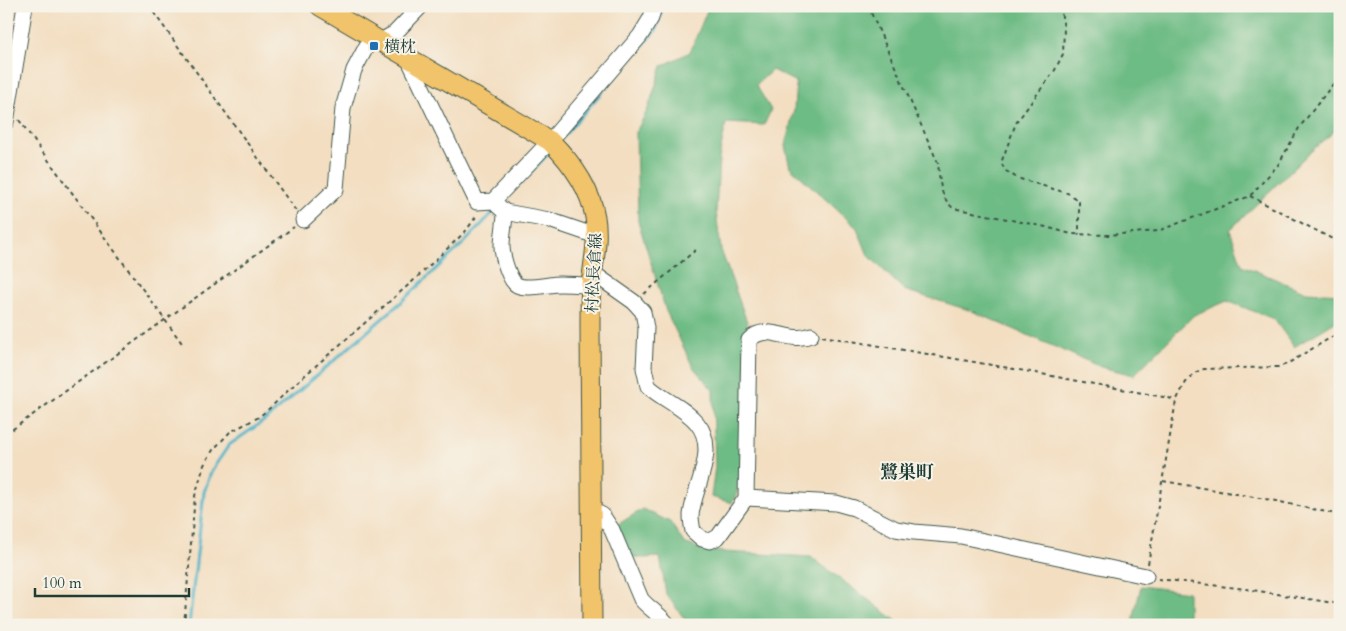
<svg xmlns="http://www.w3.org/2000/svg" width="1346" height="631" viewBox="0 0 1346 631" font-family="Cardo,'Noto Serif JP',serif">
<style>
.forest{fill:#6ebc85;stroke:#467c5c}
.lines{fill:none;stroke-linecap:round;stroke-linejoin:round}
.stream{stroke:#48b2c7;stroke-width:3}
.minor-casing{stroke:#3f5549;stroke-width:17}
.major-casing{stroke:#3f5549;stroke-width:21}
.path{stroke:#3f5549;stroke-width:2;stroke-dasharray:4 4;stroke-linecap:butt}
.minor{stroke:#fff;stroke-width:15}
.major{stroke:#f1c36a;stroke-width:19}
.poi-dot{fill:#1f6fb2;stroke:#f7f3e8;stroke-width:2}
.labels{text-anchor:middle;stroke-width:4;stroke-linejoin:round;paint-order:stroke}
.poi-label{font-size:16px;fill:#1f3d34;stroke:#f7f3e8;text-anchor:start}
.street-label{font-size:16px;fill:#1f3d34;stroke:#f7f3e8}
.neighbourhood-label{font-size:18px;font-weight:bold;fill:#1f3d34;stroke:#f7f3e8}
</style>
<rect width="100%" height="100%" fill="#f7f3e8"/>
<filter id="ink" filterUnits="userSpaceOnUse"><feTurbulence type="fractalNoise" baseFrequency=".02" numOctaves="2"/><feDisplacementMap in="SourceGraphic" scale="10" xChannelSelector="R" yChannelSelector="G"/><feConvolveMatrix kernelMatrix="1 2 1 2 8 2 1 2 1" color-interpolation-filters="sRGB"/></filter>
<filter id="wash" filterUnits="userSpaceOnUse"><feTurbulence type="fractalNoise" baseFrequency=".0096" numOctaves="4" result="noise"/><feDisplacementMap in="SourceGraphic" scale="20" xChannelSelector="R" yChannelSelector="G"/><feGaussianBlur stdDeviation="1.12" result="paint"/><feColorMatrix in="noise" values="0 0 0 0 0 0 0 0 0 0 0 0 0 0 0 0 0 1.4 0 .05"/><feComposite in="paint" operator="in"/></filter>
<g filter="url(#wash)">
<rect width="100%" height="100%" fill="#f3dec1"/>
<g class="forest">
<polygon points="709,6 1340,6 1340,126 1307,155 1230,230 1242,265 1306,292 1340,294 1340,319 1294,347 1274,319 1227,301 1194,315 1134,375 1101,367 972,311 904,290 868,255 857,228 790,167 785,146 794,110 796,82 772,70 756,85 771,110 764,125 726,123 719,158 716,212 721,250 747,322 742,481 732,503 711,497 715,467 713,390 693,367 666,311 638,221 636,132 648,109 662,66 690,52"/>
<polygon points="643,509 670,522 684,543 706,551 811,557 902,625 689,625 666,594 660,557 644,558 632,557 617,525"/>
<polygon points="1141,586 1188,592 1188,625 1132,625"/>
</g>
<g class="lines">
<g class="stream">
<polyline points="560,140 656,30 663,6"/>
<polyline points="502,202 551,151"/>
<polyline points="189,625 204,492 212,470 229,445 268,418 399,304 466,241 496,209"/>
</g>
</g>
</g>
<g filter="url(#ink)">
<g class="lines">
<defs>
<g id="minor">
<polyline points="381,41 395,33 421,6"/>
<polyline points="408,58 477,202 493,201 550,141 640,36 651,18 654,6"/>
<polyline points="6,122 25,6"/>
<polyline points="497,205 505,212 549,220 596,236"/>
<path d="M505,212C505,223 502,235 502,246C502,255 509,281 517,285C526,290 549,284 560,284C570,284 581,285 591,285"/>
<polyline points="303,220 336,189 343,108 354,70 372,36"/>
<path d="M593,273L634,302L643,312L646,328L644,368L648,386C663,400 684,407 697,423C719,449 694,487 691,515C691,520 692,526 693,531L702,539L710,541L718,537L746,498L749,340C768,321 787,345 811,335"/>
<polyline points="746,498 836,503 854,508 896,529 914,532 961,536 1146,576"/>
<path d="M592,510L602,515L612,530L641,599C649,609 660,614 668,625"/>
</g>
<path id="major" d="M320,6L550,141C571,162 590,187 595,217C599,240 593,263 591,286C590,299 590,312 590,325L592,625"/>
</defs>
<use href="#minor" class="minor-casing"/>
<use href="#major" class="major-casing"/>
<g class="path">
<polyline points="149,6 296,211"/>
<path d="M868,6L938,163C940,180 939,196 953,208L1046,227L1071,234L1108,235L1158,231L1250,196L1278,165L1299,128L1340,75"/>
<polyline points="1060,6 1064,28 1063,54 1055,70 1016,123 1001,163 1006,171 1017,178 1070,194 1079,202 1079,235"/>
<polyline points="19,120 184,346"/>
<polyline points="1250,196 1340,243"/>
<polyline points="644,294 698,248"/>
<polyline points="822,336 1009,368 1169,398 1176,401"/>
<polyline points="6,434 294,227"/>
<polyline points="1163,481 1271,500 1340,515"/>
<path d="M1148,564L1176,401C1183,388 1188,373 1204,369L1278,367L1287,364L1340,332"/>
<polyline points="1158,579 1246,589 1340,604"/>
<polyline points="184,625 195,496 204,465 213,450 230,432 259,417 271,407 296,383 413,281 465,232 478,214"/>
</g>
<use href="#minor" class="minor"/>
<use href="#major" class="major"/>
</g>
</g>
<rect class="poi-dot" x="369" y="41" width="10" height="10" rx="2.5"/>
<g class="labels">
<g class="poi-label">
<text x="384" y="52">横枕</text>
</g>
<g class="street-label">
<text transform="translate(593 273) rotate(-87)" y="6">村松長倉線</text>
</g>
<g class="neighbourhood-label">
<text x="907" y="478">鷺巣町</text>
</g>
</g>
<rect width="1346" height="631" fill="none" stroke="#f7f3e8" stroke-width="25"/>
<path d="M35 588v8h154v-8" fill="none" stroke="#1f3d34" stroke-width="2.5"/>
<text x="42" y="588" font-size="15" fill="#1f3d34" stroke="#f7f3e8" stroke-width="4" paint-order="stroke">100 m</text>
</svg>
